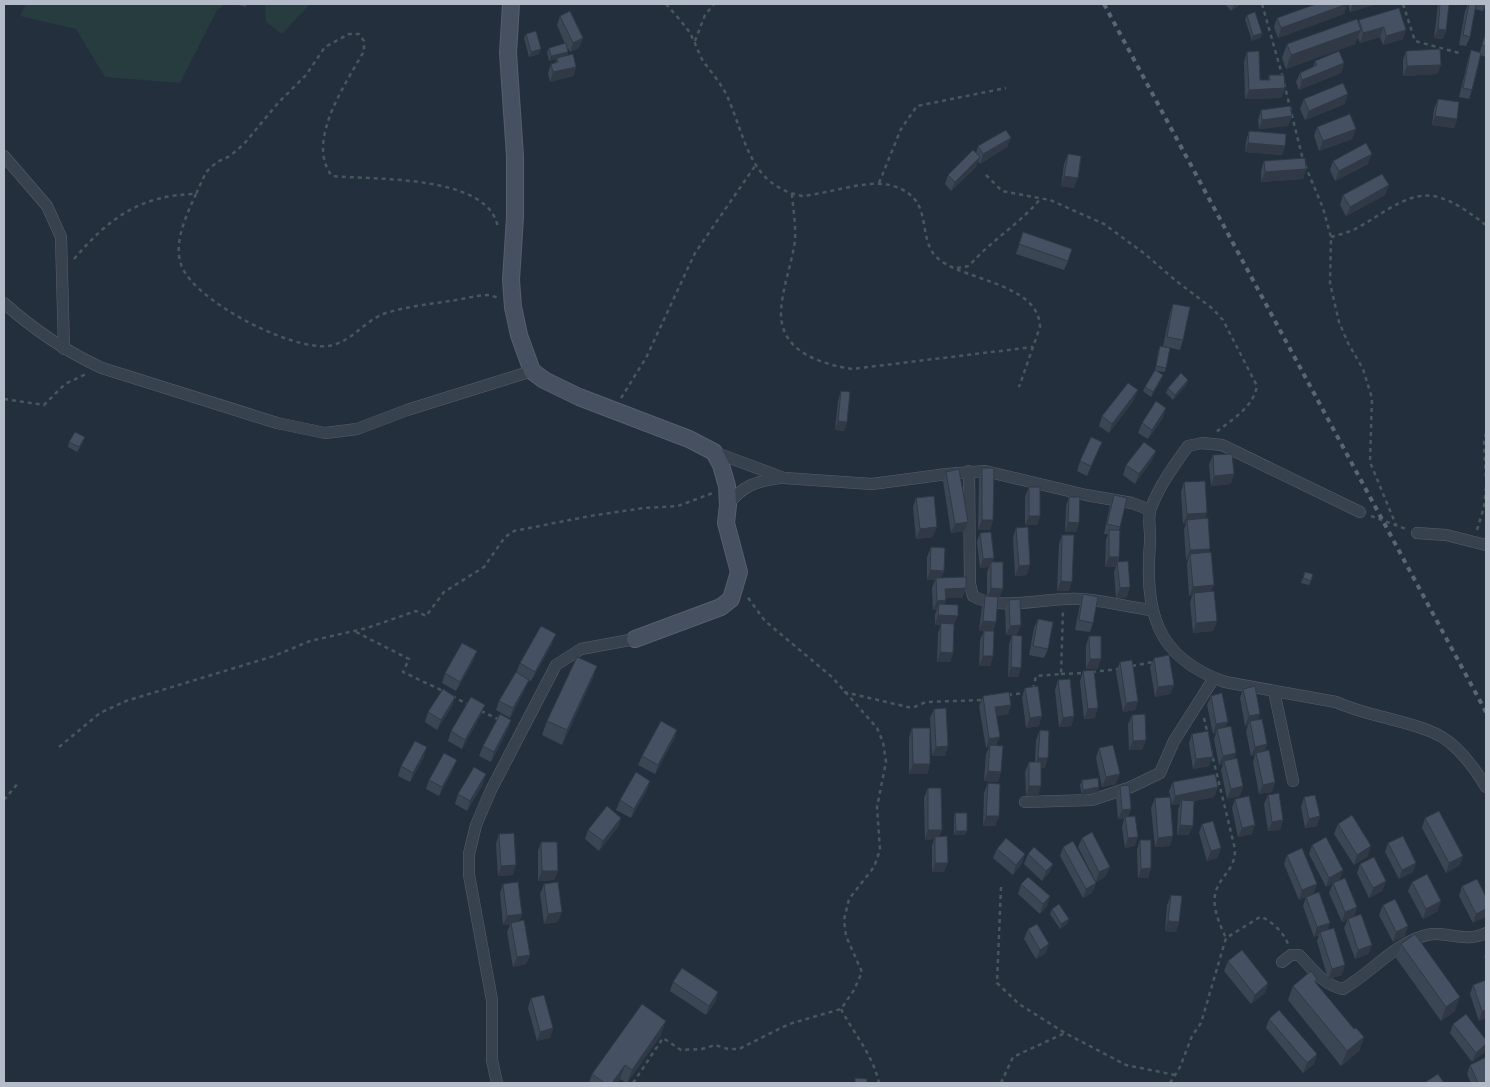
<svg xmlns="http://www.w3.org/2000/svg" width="1490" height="1087" viewBox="0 0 1490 1087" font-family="'Fira Sans',sans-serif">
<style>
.green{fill:#263c3f}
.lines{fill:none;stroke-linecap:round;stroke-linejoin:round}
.street-casing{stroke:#565f6c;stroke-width:12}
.secondary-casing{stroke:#565f6c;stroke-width:18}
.path{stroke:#44595c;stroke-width:2.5;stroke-dasharray:4 4;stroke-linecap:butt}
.street{stroke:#38414e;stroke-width:11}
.secondary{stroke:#465061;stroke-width:16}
.rail{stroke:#5a6575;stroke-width:4;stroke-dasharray:5 5;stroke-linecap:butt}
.wall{fill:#3b4654}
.shaded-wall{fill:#303945}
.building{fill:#455162;stroke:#303945}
</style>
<rect width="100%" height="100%" fill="#242f3e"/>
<g class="green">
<polygon points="26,4 225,4 217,10 180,83 105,77 76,29 20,16"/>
<polygon points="265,4 310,4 282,34 266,22"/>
</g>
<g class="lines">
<defs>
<g id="street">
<polyline points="4,156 47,206 61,237 64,349"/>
<path d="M4,303C34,330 65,351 102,368L277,423L325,433L357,429L407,410L532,371"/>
<polyline points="714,452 784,478 872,484 947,474 985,471 1086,495 1132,503 1150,510"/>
<path d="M969,471L970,584L973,596C999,612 1048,597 1079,599C1103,600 1127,607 1151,610"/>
<path d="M728,505C742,486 756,481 780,478"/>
<path d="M1360,512L1222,445L1202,443L1188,446C1175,464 1159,486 1151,508C1147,517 1151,532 1150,542C1145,610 1154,657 1225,682L1336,702C1367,716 1401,719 1432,732C1455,741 1474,767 1486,787"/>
<polyline points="1417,533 1446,535 1486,545"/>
<polyline points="1274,691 1293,781"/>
<polyline points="1025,802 1092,800 1131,787 1160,773 1174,741 1214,678"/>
<path d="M1282,962L1291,955H1299C1313,969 1323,985 1343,989C1371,973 1392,946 1423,936C1444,929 1465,944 1486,933"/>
<polyline points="497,1083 492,1060 492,1000 469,875 469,854 476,825 491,790 556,665 581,649 635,639"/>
</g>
<polyline id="secondary" points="511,4 508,53 515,156 515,217 511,280 513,307 519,335 532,371 544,380 579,397 689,439 714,452 721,465 727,486 728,505 726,523 739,572 731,599 721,607 635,639"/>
</defs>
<use href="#street" class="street-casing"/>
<use href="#secondary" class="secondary-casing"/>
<g class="path">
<path d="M666,4C674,13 683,23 690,33C695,42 698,52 703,61C711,72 721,83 727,96C746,137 748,185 802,196C829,194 868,178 893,186C938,199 913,241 941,261C970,281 1039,285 1040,327L1019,387"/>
<polyline points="1262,4 1283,78"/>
<polyline points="1403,4 1415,41 1459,53"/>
<polyline points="695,41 705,15 714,4"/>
<polyline points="1284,83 1303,160"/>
<polyline points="1305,165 1323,208 1331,237 1330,283 1339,322 1348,343 1363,369 1372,398 1370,462 1396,525"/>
<path d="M986,175L1002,191L1050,200L1104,224L1145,254L1175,280L1213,309L1223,320L1257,386C1253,408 1231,420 1215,433"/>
<polyline points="879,183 901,129 917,106 1006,88"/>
<path d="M196,194C187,214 172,244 182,267C197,302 290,350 328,346C353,342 363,321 386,313C415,304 447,303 476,296L489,295L499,298"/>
<path d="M792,194C793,209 796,225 795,240C792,264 782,288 781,312C780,352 821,364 852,369L1033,347"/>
<path d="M1331,237C1338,235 1346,233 1353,230C1377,219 1404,192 1433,196C1452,199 1471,214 1486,225"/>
<path d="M74,259C109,218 140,195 196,194L206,172L217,162L230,156L244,144L278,103L306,75L325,47L349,34H359L364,41V51C346,83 305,142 332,176C373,180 492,174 498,229"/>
<path d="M957,268L969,266C990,241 1020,224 1041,198"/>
<polyline points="621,398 646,358 695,253 755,166"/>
<polyline points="4,399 44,405 65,384 86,374"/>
<polyline points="1486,433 1484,442 1486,480"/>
<polyline points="1371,516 1406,529"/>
<polyline points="1477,530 1484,507 1486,487"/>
<polyline points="356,632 409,659 403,672 445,692"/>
<polyline points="1132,666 1153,662"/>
<polyline points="1092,672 1119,669"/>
<polyline points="1061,674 1084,673"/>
<polyline points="1033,689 1036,676 1061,674 1063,610"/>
<polyline points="844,692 912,708 926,702 983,700"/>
<polyline points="1008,695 1025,693"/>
<polyline points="452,696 469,705"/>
<polyline points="481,711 498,719"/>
<polyline points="1204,718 1208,735"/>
<polyline points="59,747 100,713 126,701 274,656 310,641 367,628 416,611 426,616 444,592 484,567 505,537 514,531 590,516 644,508 678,506 713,493"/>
<path d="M1211,750L1235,849C1235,871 1222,873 1216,891C1211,906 1220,925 1226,938"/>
<polyline points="4,800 19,782"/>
<polyline points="1001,887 997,983 1019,1004 1065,1033 1126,1065 1175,1075"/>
<path d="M841,1009C854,1034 873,1055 879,1083"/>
<polyline points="633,1083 663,1038 681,1050 702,1049 715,1045 728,1049 739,1049 789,1024 841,1009 854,990 862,972 846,936 844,920 849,899 874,867 880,850 877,807 886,762 883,742 877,728 832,677 765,621 746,595"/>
<polyline points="1001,1083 1013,1057 1065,1033"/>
<path d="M1170,1083L1180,1067L1192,1036L1201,1023L1226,938L1260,917C1269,918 1285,934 1288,944"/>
</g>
<use href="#street" class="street"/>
<use href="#secondary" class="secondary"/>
<polyline class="rail" points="1104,4 1486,712"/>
</g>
<g class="wall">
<polygon points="234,4 247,4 246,7"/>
<polygon points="1225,4 1241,4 1231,11"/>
<polygon points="1347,4 1344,14 1278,38 1274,27 1277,18"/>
<polygon points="1348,4 1377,4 1350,12"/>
<polygon points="1438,4 1449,4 1446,30 1443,39 1434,38"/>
<polygon points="1468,4 1486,4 1483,11 1475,9 1470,37 1466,46 1459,45 1465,11"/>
<polygon points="1399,8 1403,39 1383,45 1380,37 1360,43 1358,37 1355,44 1286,69 1282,58 1287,44 1358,22 1359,20"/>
<polygon points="1247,15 1262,33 1260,38 1252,41 1245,19"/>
<polygon points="560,16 579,48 570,52 568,48 568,52 567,56 576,67 573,76 550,82 548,73 551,64 555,63 557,59 549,61 547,52 549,48 565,44 557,25"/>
<polygon points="1486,31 1486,57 1480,55 1472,90 1469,99 1459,97 1468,60 1471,50 1480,52"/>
<polygon points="526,34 539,54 529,57 524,38"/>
<polygon points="1406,51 1441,65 1437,74 1403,76 1403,60"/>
<polygon points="1247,52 1260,80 1268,80 1269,75 1285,88 1281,98 1245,99 1244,62"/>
<polygon points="1315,61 1344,63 1341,73 1299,90 1296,82 1300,73 1313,67"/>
<polygon points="1304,99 1345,104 1305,120 1300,109"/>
<polygon points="1438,99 1457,119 1454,128 1432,125 1434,109"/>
<polygon points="1261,110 1288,126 1259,129 1258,120"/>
<polygon points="1317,127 1356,129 1352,139 1319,151 1314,136"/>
<polygon points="1249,131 1285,146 1282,155 1245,152 1246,141"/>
<polygon points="1011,138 1007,147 980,164 978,161 976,167 951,191 945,184 948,175 976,153 978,146"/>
<polygon points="1068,154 1074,188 1061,186 1064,164"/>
<polygon points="1264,161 1306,169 1303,179 1261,182 1261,171"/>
<polygon points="1333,161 1368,164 1335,181 1330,170"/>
<polygon points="1343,195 1385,195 1346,216 1340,205"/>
<polygon points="1023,232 1068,261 1064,270 1016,254"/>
<polygon points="1173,304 1183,340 1180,350 1163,346 1170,313"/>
<polygon points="1160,346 1166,368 1165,372 1156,371 1163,375 1161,380 1151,397 1143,391 1145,387 1155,371 1158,351"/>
<polygon points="1188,380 1187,384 1173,400 1166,393 1168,388"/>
<polygon points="841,391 847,422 844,431 835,430 838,401"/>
<polygon points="1134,400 1109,433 1099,426 1102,416"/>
<polygon points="1163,418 1148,439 1138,433 1142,423"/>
<polygon points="69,442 83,442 77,452 68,447"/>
<polygon points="1102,442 1087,476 1077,471 1080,461"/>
<polygon points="1156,451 1152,460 1135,484 1123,475 1126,465"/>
<polygon points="1213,455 1231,484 1211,486 1209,465"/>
<polygon points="982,468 993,520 990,530 978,530 979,478"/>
<polygon points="946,472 968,522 964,531 951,533 943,481"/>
<polygon points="1184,482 1205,518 1209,553 1211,591 1217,621 1213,631 1193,633 1190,603 1192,596 1189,596 1187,564 1188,560 1186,560 1184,529 1186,524 1183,524 1181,492"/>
<polygon points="1029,487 1040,516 1037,525 1025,525 1025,497"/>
<polygon points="1114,495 1120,527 1119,530 1119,557 1118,562 1127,597 1116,598 1114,572 1116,567 1105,567 1106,540 1108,534 1104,534 1110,505"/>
<polygon points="1069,497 1079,523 1076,532 1065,532 1066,506"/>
<polygon points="916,498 933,537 916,539 913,507"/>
<polygon points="1016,528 1027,575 1015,576 1013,537"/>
<polygon points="980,533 1003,589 999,598 998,598 996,622 993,631 993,656 990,666 979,666 980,640 984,631 979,631 982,606 985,596 987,596 987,572 989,567 980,568 977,542"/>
<polygon points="1062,535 1069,591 1057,591 1059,544"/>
<polygon points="931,547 944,571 941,578 966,588 962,598 946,598 944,604 954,625 953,653 950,662 937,662 938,633 941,625 935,625 935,614 937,610 933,610 932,588 935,580 927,580 927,557"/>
<polygon points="1305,572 1311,581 1309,585 1301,583"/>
<polygon points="1083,594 1093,623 1090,632 1075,630 1080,604"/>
<polygon points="1009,600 1017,635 1006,635 1005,609"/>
<polygon points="1038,619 1048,649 1044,658 1029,655 1034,628"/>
<polygon points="1012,635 1021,668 1018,677 1008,677 1009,645"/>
<polygon points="1089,636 1098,669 1086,669 1086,646"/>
<polygon points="552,644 531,681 529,680 525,689 510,718 496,710 499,701 516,673 520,663"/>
<polygon points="1154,658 1174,685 1170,694 1155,697 1150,667"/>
<polygon points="473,661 456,691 442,683 445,673"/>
<polygon points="1120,662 1138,701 1135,710 1123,712 1116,672"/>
<polygon points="597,666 592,680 562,745 542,735 547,721"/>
<polygon points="1083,671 1095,718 1084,719 1080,681"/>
<polygon points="1058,680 1074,716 1071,726 1059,727 1055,690"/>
<polygon points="1025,688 1039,726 1026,728 1022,697"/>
<polygon points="1243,689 1258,720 1267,744 1265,751 1275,782 1272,792 1259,794 1253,762 1255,755 1251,756 1246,731 1248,725 1245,726 1240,698"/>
<polygon points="983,696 1011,705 1008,714 997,716 997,745 1001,772 998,782 984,781 986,754 989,748 986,748 979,706"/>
<polygon points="1211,696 1226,727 1234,758 1243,786 1240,796 1227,799 1221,770 1223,765 1219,765 1214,739 1216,733 1213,734 1207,705"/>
<polygon points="455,697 452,706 437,730 425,722 428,712"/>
<polygon points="934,709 948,746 945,756 932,756 930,718"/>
<polygon points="481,715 462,749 448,741 451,731"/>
<polygon points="1132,715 1146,740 1142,750 1129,750 1128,724"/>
<polygon points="511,720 508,729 491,762 479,756 483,746"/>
<polygon points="912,728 930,764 927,774 909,774 909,738"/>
<polygon points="677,730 674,739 655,774 638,765 642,756"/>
<polygon points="1040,730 1045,768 1041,768 1038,796 1026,796 1025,772 1029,762 1035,762 1036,740"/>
<polygon points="1192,734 1209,766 1193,769 1189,743"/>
<polygon points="1099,748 1116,784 1102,787 1096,758"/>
<polygon points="424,757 410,782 398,776 401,766"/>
<polygon points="453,769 439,796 426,789 429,780"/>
<polygon points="1082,780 1098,792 1082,795 1080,785"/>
<polygon points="1173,782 1218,787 1214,797 1194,801 1189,835 1177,835 1178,810 1180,804 1172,805 1169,791"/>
<polygon points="988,783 999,816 995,826 983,826 984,793"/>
<polygon points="483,784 467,811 455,804 458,794"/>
<polygon points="1120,786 1131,809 1128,817 1135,846 1125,848 1122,827 1124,819 1118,819 1116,796"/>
<polygon points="928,788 942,830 939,836 944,872 932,872 932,846 934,839 925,840 924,798"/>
<polygon points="647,790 631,818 616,810 620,800"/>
<polygon points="1268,795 1283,820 1280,830 1268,831 1264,804"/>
<polygon points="1304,797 1320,816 1317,826 1305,828 1301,807"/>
<polygon points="1155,798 1170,846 1155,847 1151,808"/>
<polygon points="1235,799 1252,834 1238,837 1232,808"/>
<polygon points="955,813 965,835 954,835 954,818"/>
<polygon points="621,818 618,827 599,851 585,839 588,830"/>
<polygon points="1425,818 1460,865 1446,873 1422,828"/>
<polygon points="1202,824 1221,848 1217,858 1207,861 1199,833"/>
<polygon points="1338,824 1368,856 1354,865 1334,834"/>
<polygon points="499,834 513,875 498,876 496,844"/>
<polygon points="1082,838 1106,876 1096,882 1078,847"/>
<polygon points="1140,840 1151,868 1148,878 1138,878 1137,850"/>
<polygon points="541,842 558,871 554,880 538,881 538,851"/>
<polygon points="1388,843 1413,872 1399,879 1385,852"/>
<polygon points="1312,845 1343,870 1339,880 1335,882 1357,907 1354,917 1372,945 1368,954 1355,959 1344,928 1348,919 1342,922 1329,893 1333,883 1326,887 1309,854"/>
<polygon points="1063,847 1096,883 1092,893 1083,898 1060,856"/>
<polygon points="997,849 1025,854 1022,863 1013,875 993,858"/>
<polygon points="1028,854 1053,864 1049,873 1042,881 1024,864"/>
<polygon points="1287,855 1314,894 1328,930 1342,975 1328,979 1317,941 1319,935 1314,937 1303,906 1306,897 1299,900 1284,864"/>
<polygon points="1360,864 1386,881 1382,891 1369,898 1357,873"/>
<polygon points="1412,882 1438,911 1423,919 1408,891"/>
<polygon points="503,884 522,914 519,921 530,955 526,964 513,967 507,932 510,925 503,925 500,893"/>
<polygon points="544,884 558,922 544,924 540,894"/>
<polygon points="1021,884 1050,896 1047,906 1040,914 1018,894"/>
<polygon points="1462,886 1486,897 1473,923 1459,896"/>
<polygon points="1171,895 1179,922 1176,932 1165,931 1167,905"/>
<polygon points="1383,905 1405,936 1393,942 1379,915"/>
<polygon points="1052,909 1069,919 1067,924 1060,929 1050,914"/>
<polygon points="1028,929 1046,953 1036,959 1024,939"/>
<polygon points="1401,944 1455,1011 1441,1021 1396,958"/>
<polygon points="1486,950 1486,961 1484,957"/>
<polygon points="1228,961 1268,983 1265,993 1251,1004 1224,971"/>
<polygon points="1486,980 1486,1018 1479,1021 1470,994 1473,985"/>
<polygon points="673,982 718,992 715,1002 706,1015 670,991"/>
<polygon points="1316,983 1354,1029 1364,1037 1359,1051 1341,1066 1288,1000 1293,986"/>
<polygon points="531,998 553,1028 550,1038 537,1041 528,1008"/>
<polygon points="1269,1019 1317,1054 1314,1064 1303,1073 1266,1028"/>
<polygon points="1453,1024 1486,1040 1486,1049 1485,1052 1472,1062 1450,1033"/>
<polygon points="661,1035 627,1083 620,1079 617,1083 589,1083 592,1074"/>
<polygon points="1470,1065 1486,1083 1471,1083 1467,1074"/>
</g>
<g class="shaded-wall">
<polygon points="1234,4 1241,4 1231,11"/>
<polygon points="1347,4 1344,14 1278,38 1281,28"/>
<polygon points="1353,4 1377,4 1350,12"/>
<polygon points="1384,27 1380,37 1360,43 1363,33"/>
<polygon points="1438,29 1446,30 1443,39 1434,38"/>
<polygon points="1361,30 1355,44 1286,69 1291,55"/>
<polygon points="1406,30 1403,39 1383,45 1386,36"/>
<polygon points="1262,33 1260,38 1252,41 1253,36"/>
<polygon points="583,38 579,48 570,52 573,43"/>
<polygon points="541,49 539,54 529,57 531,52"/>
<polygon points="568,52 567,56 549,61 551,56"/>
<polygon points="1344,63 1341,73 1299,90 1302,80"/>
<polygon points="1441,65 1437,74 1403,76 1407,66"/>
<polygon points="576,67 573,76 550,82 553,72"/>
<polygon points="1285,88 1281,98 1245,99 1249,90"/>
<polygon points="1348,94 1345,104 1305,120 1309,111"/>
<polygon points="1292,116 1288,126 1259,129 1262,120"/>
<polygon points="1435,116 1457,119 1454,128 1432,125"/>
<polygon points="1356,129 1352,139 1319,151 1323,141"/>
<polygon points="1011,138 1007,147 980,164 983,154"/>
<polygon points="1248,143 1285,146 1282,155 1245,152"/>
<polygon points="1372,154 1368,164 1335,181 1339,171"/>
<polygon points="980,157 976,167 951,191 955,182"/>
<polygon points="1306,169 1303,179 1261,182 1265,172"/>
<polygon points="1064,176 1078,178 1074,188 1061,186"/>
<polygon points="1389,185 1385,195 1346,216 1350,207"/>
<polygon points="1163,375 1161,380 1151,397 1153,392"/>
<polygon points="1188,380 1187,384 1173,400 1175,395"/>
<polygon points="1138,390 1134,400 1109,433 1112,424"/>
<polygon points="1166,408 1163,418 1148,439 1152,430"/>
<polygon points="838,421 847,422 844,431 835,430"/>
<polygon points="1102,442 1098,452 1087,476 1091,466"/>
<polygon points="1156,451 1152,460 1135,484 1139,474"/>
<polygon points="1234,474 1231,484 1211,486 1214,476"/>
<polygon points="1207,513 1204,522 1187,520 1186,524 1183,524 1187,514"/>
<polygon points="1029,516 1040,516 1037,525 1025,525"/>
<polygon points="982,520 993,520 990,530 978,530"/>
<polygon points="968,522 964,531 951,533 955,524"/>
<polygon points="1068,522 1079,523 1076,532 1065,532"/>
<polygon points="937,527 933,537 916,539 920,529"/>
<polygon points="1210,549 1207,558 1190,554 1188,560 1186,560 1190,550"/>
<polygon points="1109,557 1119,557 1116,567 1105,567"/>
<polygon points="994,558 991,566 991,562 989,567 980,568 983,559"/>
<polygon points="1030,565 1027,575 1015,576 1019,566"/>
<polygon points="930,570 944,571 940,581 936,578 935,580 927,580"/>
<polygon points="1061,581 1072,582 1069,591 1057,591"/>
<polygon points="1214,585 1210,594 1194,593 1192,596 1189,596 1193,587"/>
<polygon points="1130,587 1127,597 1116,598 1120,588"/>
<polygon points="966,588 962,598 942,598 945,589"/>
<polygon points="991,588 1003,589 999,598 987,598"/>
<polygon points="946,600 942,610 939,604 937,610 933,610 937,601"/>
<polygon points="938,615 958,616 954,625 935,625"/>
<polygon points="983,621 996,622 992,632 979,631"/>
<polygon points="1217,621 1213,631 1193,633 1196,623"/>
<polygon points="1021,625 1017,635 1006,635 1010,626"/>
<polygon points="556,634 552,644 531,681 535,672"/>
<polygon points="477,651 473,661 456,691 460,682"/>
<polygon points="940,652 953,653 950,662 937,662"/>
<polygon points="983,656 993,656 990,666 979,666"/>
<polygon points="1090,659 1101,659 1098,669 1086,669"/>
<polygon points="597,666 592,680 562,745 567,730"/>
<polygon points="1011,667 1021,668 1018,677 1008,677"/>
<polygon points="529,680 525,689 510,718 513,708"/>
<polygon points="1174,685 1170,694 1155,697 1158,687"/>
<polygon points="455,697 452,706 437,730 441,720"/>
<polygon points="1138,701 1135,710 1123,712 1126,703"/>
<polygon points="485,705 481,715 462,749 465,740"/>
<polygon points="1011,705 1008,714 992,717 995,707"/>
<polygon points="1098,708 1095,718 1084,719 1088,709"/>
<polygon points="1260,714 1257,723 1250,721 1248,725 1245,726 1249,716"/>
<polygon points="1042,716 1039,726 1026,728 1030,718"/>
<polygon points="1074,716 1071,726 1059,727 1063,718"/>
<polygon points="511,720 508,729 491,762 494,752"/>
<polygon points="1228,722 1224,731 1217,729 1216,733 1213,734 1216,724"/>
<polygon points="677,730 674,739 655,774 658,765"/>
<polygon points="1000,737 996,746 990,745 989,748 986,748 989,739"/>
<polygon points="1146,740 1142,750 1129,750 1133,741"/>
<polygon points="1267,744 1264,754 1256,753 1255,755 1251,756 1255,747"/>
<polygon points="948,746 945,756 932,756 936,747"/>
<polygon points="427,747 424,757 410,782 413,773"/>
<polygon points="1236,753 1233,763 1224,761 1223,765 1219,765 1223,756"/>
<polygon points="1213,757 1209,766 1193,769 1196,759"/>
<polygon points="1038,758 1048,758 1045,768 1035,768"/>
<polygon points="457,760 453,769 439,796 442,787"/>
<polygon points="913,764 930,764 927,774 909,774"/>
<polygon points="988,771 1001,772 998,782 984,781"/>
<polygon points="486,774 483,784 467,811 470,801"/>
<polygon points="1120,774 1116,784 1102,787 1106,777"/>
<polygon points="650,781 647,790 631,818 634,809"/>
<polygon points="1275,782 1272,792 1259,794 1263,785"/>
<polygon points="1029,786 1041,786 1038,796 1026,796"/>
<polygon points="1243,786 1240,796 1227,799 1231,789"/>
<polygon points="1099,787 1098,792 1082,795 1083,790"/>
<polygon points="1218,787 1214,797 1181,803 1182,800 1180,804 1172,805 1175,796"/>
<polygon points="1131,809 1128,819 1125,817 1124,819 1118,819 1122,810"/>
<polygon points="986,816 999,816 995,826 983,826"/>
<polygon points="1320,816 1317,826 1305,828 1309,819"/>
<polygon points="621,818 618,827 599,851 603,841"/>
<polygon points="1283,820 1280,830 1268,831 1272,822"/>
<polygon points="1180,825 1193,826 1189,835 1177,835"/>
<polygon points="1255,825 1252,834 1238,837 1242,828"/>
<polygon points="928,830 942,830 938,839 935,837 934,839 925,840"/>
<polygon points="956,831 967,831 965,835 954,835"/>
<polygon points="1173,836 1170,846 1155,847 1158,838"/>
<polygon points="1138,837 1135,846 1125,848 1128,838"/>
<polygon points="1371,846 1368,856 1354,865 1357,855"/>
<polygon points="1221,848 1217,858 1207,861 1211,851"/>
<polygon points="1025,854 1022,863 1013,875 1016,865"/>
<polygon points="1463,856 1460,865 1446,873 1449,863"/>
<polygon points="935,863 948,863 944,872 932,872"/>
<polygon points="1416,863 1413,872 1399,879 1402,870"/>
<polygon points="1053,864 1049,873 1042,881 1046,871"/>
<polygon points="516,865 513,875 498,876 501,866"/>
<polygon points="1110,867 1106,876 1096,882 1099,872"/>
<polygon points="1151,868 1148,878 1138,878 1141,869"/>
<polygon points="1343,870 1339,880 1326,887 1329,878"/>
<polygon points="542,871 558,871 554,880 538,881"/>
<polygon points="1386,881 1382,891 1369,898 1373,888"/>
<polygon points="1096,883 1092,893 1083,898 1086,889"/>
<polygon points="1317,884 1314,894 1299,900 1302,890"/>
<polygon points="1050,896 1047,906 1040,914 1043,904"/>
<polygon points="1441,901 1438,911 1423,919 1426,909"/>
<polygon points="1357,907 1354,917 1342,922 1345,912"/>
<polygon points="1486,909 1486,917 1473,923 1476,914"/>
<polygon points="562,912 558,922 544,924 548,914"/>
<polygon points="522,914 518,924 511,923 510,925 503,925 507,916"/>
<polygon points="1069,919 1067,924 1060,929 1061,924"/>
<polygon points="1168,921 1179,922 1176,932 1165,931"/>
<polygon points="1330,923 1327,932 1320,932 1319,935 1314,937 1317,927"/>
<polygon points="1408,926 1405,936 1393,942 1396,932"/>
<polygon points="1049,944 1046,953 1036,959 1040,950"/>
<polygon points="1372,945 1368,954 1355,959 1358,950"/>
<polygon points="530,955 526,964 513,967 517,957"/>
<polygon points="1345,965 1342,975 1328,979 1332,969"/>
<polygon points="1268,983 1265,993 1251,1004 1255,995"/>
<polygon points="718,992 715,1002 706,1015 709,1006"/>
<polygon points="1460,997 1455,1011 1441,1021 1446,1007"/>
<polygon points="1486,1010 1486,1018 1479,1021 1482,1011"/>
<polygon points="666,1021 661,1035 627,1083 632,1070"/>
<polygon points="553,1028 550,1038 537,1041 540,1032"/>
<polygon points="1364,1037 1359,1051 1341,1066 1347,1051"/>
<polygon points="1486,1044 1486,1049 1485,1052 1472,1062 1476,1053"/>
<polygon points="1317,1054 1314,1064 1303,1073 1307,1063"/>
<polygon points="625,1065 620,1079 617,1083 612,1083"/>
</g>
<g class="building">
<polygon points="1316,4 1347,4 1281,28 1277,18"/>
<polygon points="1440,4 1449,4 1446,30 1438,29"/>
<polygon points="1469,4 1476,4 1470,37 1463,35"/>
<polygon points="1399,8 1406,30 1386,36 1384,27 1363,33 1359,20"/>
<polygon points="570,11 583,38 573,43 560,16"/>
<polygon points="1255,12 1262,33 1253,36 1247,15"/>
<polygon points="1357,19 1361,30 1291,55 1287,44"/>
<polygon points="536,31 541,49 531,52 526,34"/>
<polygon points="1486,32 1486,46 1482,45"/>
<polygon points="566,43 568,52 551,56 549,48"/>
<polygon points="1440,49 1441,65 1407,66 1406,51"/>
<polygon points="1471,50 1481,53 1472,90 1463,88"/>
<polygon points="1259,51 1260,80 1270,80 1269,75 1284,75 1285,88 1249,90 1247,52"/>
<polygon points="1339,51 1344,63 1302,80 1300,73 1317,65 1315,61"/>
<polygon points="573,54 576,67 553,72 551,64 558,62 557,58"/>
<polygon points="1343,83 1348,94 1309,111 1304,99"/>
<polygon points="1438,99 1459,102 1457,119 1435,116"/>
<polygon points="1290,106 1292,116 1262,120 1261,110"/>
<polygon points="1350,114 1356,129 1323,141 1317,127"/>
<polygon points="1006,130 1011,138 983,154 978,146"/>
<polygon points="1249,131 1286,134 1285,146 1248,143"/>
<polygon points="1366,143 1372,154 1339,171 1333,161"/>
<polygon points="973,150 980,157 955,182 948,175"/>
<polygon points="1068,154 1081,156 1078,178 1064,176"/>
<polygon points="1305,158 1306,169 1265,172 1264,161"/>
<polygon points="1382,174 1389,185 1350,207 1343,195"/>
<polygon points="1023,232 1072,249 1068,261 1019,244"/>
<polygon points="1173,304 1190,307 1183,340 1167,337"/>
<polygon points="1160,346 1170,348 1166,368 1156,366"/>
<polygon points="1155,370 1163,375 1153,392 1145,387"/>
<polygon points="1181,373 1188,380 1175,395 1168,388"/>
<polygon points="1128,383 1138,390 1112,424 1102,416"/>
<polygon points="841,391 850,392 847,422 838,421"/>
<polygon points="1156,401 1166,408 1152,430 1142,423"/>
<polygon points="75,432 85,437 79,447 69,442"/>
<polygon points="1091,437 1102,442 1091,466 1080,461"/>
<polygon points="1144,442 1156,451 1139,474 1126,465"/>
<polygon points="1232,454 1234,474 1214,476 1213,455"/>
<polygon points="982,468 994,468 993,520 982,520"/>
<polygon points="959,469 968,522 955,524 946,472"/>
<polygon points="1205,481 1207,513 1187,514 1184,482"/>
<rect x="1029" y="487" width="11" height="29"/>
<polygon points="1114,495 1127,498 1120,527 1107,524"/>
<polygon points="934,496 937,527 920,529 916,498"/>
<polygon points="1069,497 1080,497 1079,523 1068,522"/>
<polygon points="1208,518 1210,549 1190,550 1187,520"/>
<polygon points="1028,527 1030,565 1019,566 1016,528"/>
<polygon points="1109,530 1120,530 1119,557 1109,557"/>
<polygon points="991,532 994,558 983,559 980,533"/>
<polygon points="1062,535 1074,535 1072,582 1061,581"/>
<polygon points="931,547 945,548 944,571 930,570"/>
<polygon points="1211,552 1214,585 1193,587 1190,554"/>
<polygon points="1128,561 1130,587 1120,588 1117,562"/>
<polygon points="991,562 1003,562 1003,589 991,588"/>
<polygon points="1305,572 1313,574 1311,581 1303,578"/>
<polygon points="966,577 966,588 945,589 946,600 937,601 936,578"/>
<polygon points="1214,591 1217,621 1196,623 1194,593"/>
<polygon points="1083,594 1098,597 1093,623 1079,620"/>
<polygon points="985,596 998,597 996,622 983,621"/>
<polygon points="1020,599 1021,625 1010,626 1009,600"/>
<polygon points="939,604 958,605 958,616 938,615"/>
<polygon points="1038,619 1053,622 1048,649 1033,646"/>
<polygon points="941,623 954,624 953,653 940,652"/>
<polygon points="541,626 556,634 535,672 520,663"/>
<polygon points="984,631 994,631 993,656 983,656"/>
<polygon points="1012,635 1022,636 1021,668 1011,667"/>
<polygon points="1089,636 1101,636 1101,659 1090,659"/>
<polygon points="462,643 477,651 460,682 445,673"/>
<polygon points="1169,655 1174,685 1158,687 1154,658"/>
<polygon points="577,657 597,666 567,730 547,721"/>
<polygon points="1132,660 1138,701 1126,703 1120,662"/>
<polygon points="1094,670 1098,708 1088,709 1083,671"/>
<polygon points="516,672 529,680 513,708 499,701"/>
<polygon points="1070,679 1074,716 1063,718 1058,680"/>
<polygon points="1038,686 1042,716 1030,718 1025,688"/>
<polygon points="1255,686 1260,714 1249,716 1243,689"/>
<polygon points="443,689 455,697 441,720 428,712"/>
<polygon points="1009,692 1011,705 995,707 1000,737 989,739 983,696"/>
<polygon points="1222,693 1228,722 1216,724 1211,696"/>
<polygon points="471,697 485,705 465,740 451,731"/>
<polygon points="946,708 948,746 936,747 934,709"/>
<polygon points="500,714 511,720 494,752 483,746"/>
<polygon points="1145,714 1146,740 1133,741 1132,715"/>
<polygon points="1262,719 1267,744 1255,747 1250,721"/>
<polygon points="661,721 677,730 658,765 642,756"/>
<polygon points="1231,726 1236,753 1223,756 1217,729"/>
<polygon points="912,728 930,728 930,764 913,764"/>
<polygon points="1040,730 1049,731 1048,758 1038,758"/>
<polygon points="1208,731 1213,757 1196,759 1192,734"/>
<polygon points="415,741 427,747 413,773 401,766"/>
<polygon points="990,745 1003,746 1001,772 988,771"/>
<polygon points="1113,745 1120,774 1106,777 1099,748"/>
<polygon points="1269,750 1275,782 1263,785 1256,753"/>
<polygon points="444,753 457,760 442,787 429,780"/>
<polygon points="1237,758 1243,786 1231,789 1224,761"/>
<rect x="1029" y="762" width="12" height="24"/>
<polygon points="474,767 486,774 470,801 458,794"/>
<polygon points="636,772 650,781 634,809 620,800"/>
<polygon points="1215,774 1218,787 1175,796 1173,782"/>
<polygon points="1098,778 1099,787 1083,790 1082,780"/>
<polygon points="988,783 1000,784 999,816 986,816"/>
<polygon points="1129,785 1131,809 1122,810 1120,786"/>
<polygon points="928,788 941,788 942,830 928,830"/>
<polygon points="1279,793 1283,820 1272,822 1268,795"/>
<polygon points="1315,795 1320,816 1309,819 1304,797"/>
<polygon points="1249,796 1255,825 1242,828 1235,799"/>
<polygon points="1170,797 1173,836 1158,838 1155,798"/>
<polygon points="1182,800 1194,801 1193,826 1180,825"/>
<polygon points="607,806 621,818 603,841 588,830"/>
<polygon points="1439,811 1463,856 1449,863 1425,818"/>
<polygon points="955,813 967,813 967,831 956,831"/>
<polygon points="1352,815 1371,846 1357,855 1338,824"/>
<polygon points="1135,816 1138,837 1128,838 1125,817"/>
<polygon points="1213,821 1221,848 1211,851 1202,824"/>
<polygon points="1092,832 1110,867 1099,872 1082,838"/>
<polygon points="514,833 516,865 501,866 499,834"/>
<polygon points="947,836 948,863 935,863 935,837"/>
<polygon points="1403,836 1416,863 1402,870 1388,843"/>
<polygon points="1326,837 1343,870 1329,878 1312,845"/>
<polygon points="1006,838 1025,854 1016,865 997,849"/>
<polygon points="1140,840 1151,840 1151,868 1141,869"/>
<polygon points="1073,841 1096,883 1086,889 1063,847"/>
<polygon points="541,842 557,842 558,871 542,871"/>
<polygon points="1034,847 1053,864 1046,871 1028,854"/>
<polygon points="1302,848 1317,884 1302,890 1287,855"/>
<polygon points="1374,857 1386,881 1373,888 1360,864"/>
<polygon points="1427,874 1441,901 1426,909 1412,882"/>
<polygon points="1028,877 1050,896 1043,904 1021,884"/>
<polygon points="1345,878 1357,907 1345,912 1333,883"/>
<polygon points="1477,879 1486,897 1486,909 1476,914 1462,886"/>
<polygon points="518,882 522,914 507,916 503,884"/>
<polygon points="558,882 562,912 548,914 544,884"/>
<polygon points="1319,892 1330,923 1317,927 1306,897"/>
<polygon points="1171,895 1182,896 1179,922 1168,921"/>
<polygon points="1395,899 1408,926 1396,932 1383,905"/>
<polygon points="1059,904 1069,919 1061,924 1052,909"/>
<polygon points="1361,914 1372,945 1358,950 1348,919"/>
<polygon points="524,920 530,955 517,957 511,923"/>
<polygon points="1037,924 1049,944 1040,950 1028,929"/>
<polygon points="1334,928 1345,965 1332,969 1320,932"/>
<polygon points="1415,934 1460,997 1446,1007 1401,944"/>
<polygon points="1242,950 1268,983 1255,995 1228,961"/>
<polygon points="682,968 718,992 709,1006 673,982"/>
<polygon points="1311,971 1317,979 1315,982 1354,1029 1356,1028 1364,1037 1347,1051 1293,986"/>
<polygon points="1486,980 1486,1010 1482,1011 1473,985"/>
<polygon points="544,995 553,1028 540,1032 531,998"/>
<polygon points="642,1004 666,1021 632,1070 625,1065 612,1083 605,1083 592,1074"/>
<polygon points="1279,1010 1317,1054 1307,1063 1269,1019"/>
<polygon points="1466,1014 1486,1040 1486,1044 1476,1053 1453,1024"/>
<polygon points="1486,1057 1486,1083 1478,1083 1470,1065"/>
<polygon points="1438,1074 1444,1083 1424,1083"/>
<polygon points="855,1078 867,1079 867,1083 855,1083"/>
</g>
<rect width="1490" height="1087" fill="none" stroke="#b4bcc9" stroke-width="10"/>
</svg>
